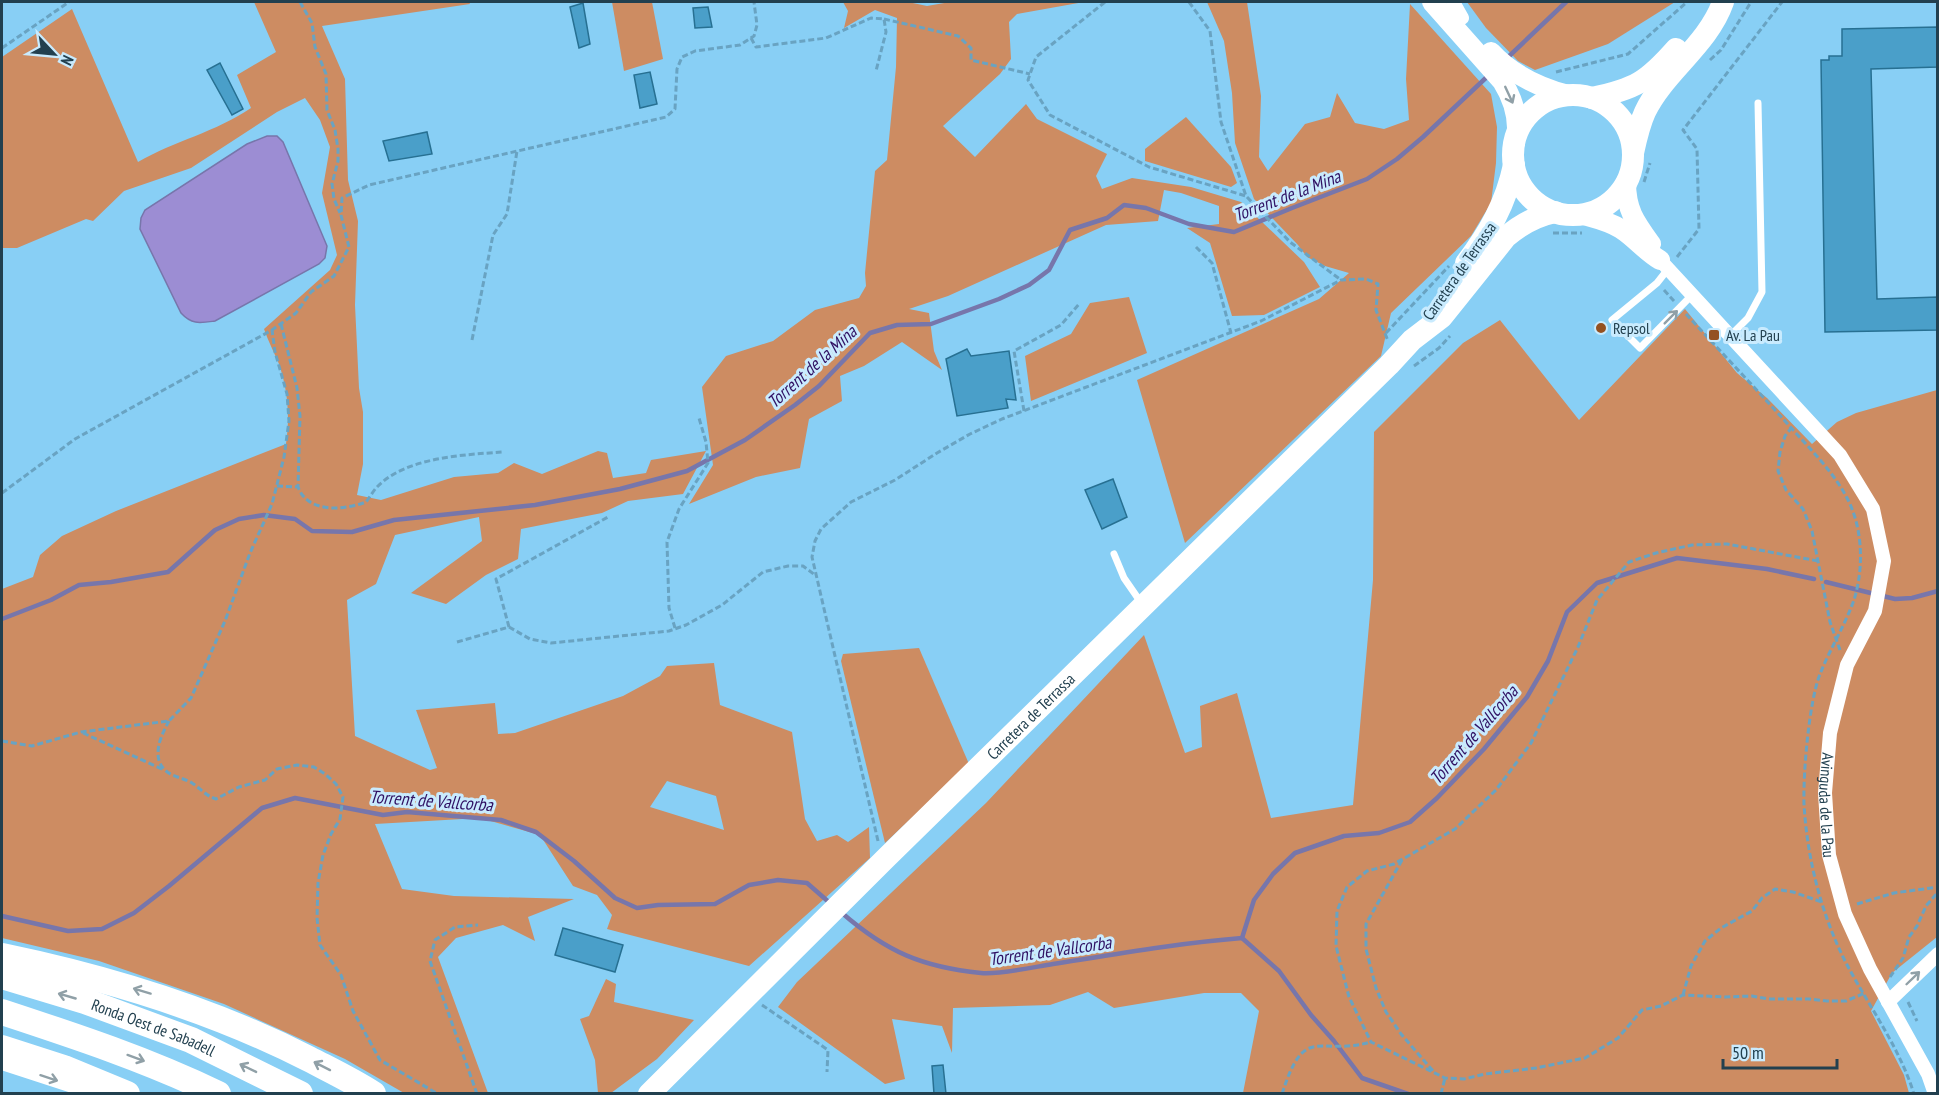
<svg xmlns="http://www.w3.org/2000/svg" width="1939" height="1095" viewBox="0 0 1939 1095" font-family="'PT Sans Narrow',sans-serif">
<style>
.green{fill:#cd8c62;fill-rule:evenodd}
.water{fill:#9c8dd3;stroke:#7776ab;stroke-width:1.5}
.lines{fill:none;stroke-linecap:round;stroke-linejoin:round}
.stream{stroke:#7776ab;stroke-width:4.5}
.building{fill:#4a9fc9;stroke:#277092;stroke-width:1.5}
.path{stroke:#69a3c2;stroke-width:3;stroke-dasharray:6 3;stroke-linecap:butt}
.lane{stroke:#fff;stroke-width:7}
.street{stroke:#fff;stroke-width:14}
.secondary{stroke:#fff;stroke-width:20}
.primary{stroke:#fff;stroke-width:22}
.highway{stroke:#fff;stroke-width:26}
.oneway{stroke:#90a0a7}
.poi-dot{fill:#945121;stroke:#c9ebfe;stroke-width:2}
.labels{text-anchor:middle;stroke-width:6;stroke-linejoin:round;paint-order:stroke}
.street-label{font-size:16px;fill:#22404f;stroke:#c9ebfe}
.poi-label{font-size:16px;fill:#22404f;stroke:#c9ebfe;text-anchor:start}
.water-label{font-size:18px;font-style:italic;fill:#301163;stroke:#c9ebfe}
</style>
<rect width="100%" height="100%" fill="#88cff5"/>
<g class="green">
<path d="M254,2H469L470,4L322,26L345,79L348,180L358,221L355,305L359,388L363,412V464L357,495L381,500L454,477L498,473L514,463L542,474L598,451L607,453L613,478L646,473L651,460L706,451L683,494L628,501L602,513L521,529L518,559L486,575L446,604L411,593L482,541L479,517L395,535L376,584L347,600L355,736L430,770L437,768L416,710L495,703L498,734L515,733L623,696L660,676L667,666L714,663L720,705L792,732L805,819L817,841L837,835L848,842L869,827L870,858L749,966L607,929L612,915L597,895L573,886L540,835L480,818L375,824L402,889L454,896L574,899L528,917L535,941L503,925L456,938L438,957L488,1093H404L345,1059L224,1004L99,961L2,938V589L33,577L40,555L62,536L116,511L286,444C290,416 288,391 279,364C274,352 268,341 264,329L330,270L337,255L322,193L330,147L320,120L305,98L277,112L191,168L124,191L93,221L86,219L17,248H2V57L72,9L138,162C174,141 216,132 251,108L237,75L276,52ZM667,781L716,796L724,830L650,807Z"/>
<polygon points="612,2 652,2 663,59 624,71"/>
<polygon points="843,2 908,2 927,6 950,2 1084,2 1017,14 1009,22 1011,59 1000,74 943,126 975,157 1026,104 1037,119 1107,154 1096,176 1102,189 1132,178 1191,187 1241,202 1304,262 1320,287 1264,315 1232,316 1210,243 1187,228 1219,224 1219,206 1181,193 1164,190 1158,221 1106,225 948,296 909,309 929,313 934,351 942,370 902,342 864,366 840,376 842,401 809,419 800,468 756,477 689,504 713,465 702,387 726,356 773,341 815,310 859,298 866,286 865,273 875,171 887,160 896,67 897,18 875,10 844,28 848,11"/>
<polygon points="1207,2 1247,2 1261,96 1259,157 1268,171 1305,124 1330,117 1337,93 1355,123 1384,129 1409,120 1406,79 1410,4 1491,94 1497,127 1496,163 1491,203 1471,236 1391,313 1381,356 1185,543 1137,380 1319,299 1349,273 1325,266 1307,257 1298,245 1254,199 1235,143 1232,93 1224,41"/>
<polygon points="1467,2 1675,2 1608,44 1535,70 1518,61 1486,28"/>
<polygon points="1186,117 1231,167 1237,183 1231,187 1145,161 1145,149"/>
<polygon points="1129,297 1147,353 1031,401 1025,356 1071,334 1090,303"/>
<polygon points="1685,309 1737,373 1767,398 1812,444 1837,422 1856,413 1937,390 1937,937 1892,973 1871,1011 1904,1075 1909,1093 1243,1093 1259,1011 1241,993 1204,993 1114,1008 1088,992 1050,1005 953,1008 952,1053 942,1026 892,1019 905,1079 885,1084 778,1007 797,982 986,803 1144,635 1185,753 1202,747 1200,706 1237,693 1271,818 1353,805 1373,580 1374,432 1463,343 1500,320 1579,420"/>
<polygon points="919,648 969,764 885,843 841,661 843,654"/>
<polygon points="606,979 616,984 614,1002 694,1020 657,1059 611,1093 598,1093 595,1060 580,1019 589,1016"/>
</g>
<path class="water" d="M267,136H277L283,142L327,246L325,258L319,264L215,321C200,323 192,325 181,313L140,229L141,218L145,210L247,144Z"/>
<g class="lines">
<g class="stream">
<polyline points="1505,60 1566,2"/>
<polyline points="1826,582 1895,599 1912,598 1938,591"/>
<polyline points="2,619 51,600 79,585 111,582 168,572 215,530 239,519 264,515 295,519 312,531 352,532 394,520 535,505 620,489 687,471 745,440 795,405 819,386 870,333 897,325 931,324 999,299 1029,285 1049,270 1070,230 1107,218 1124,205 1146,208 1189,224 1234,232 1292,208 1367,179 1397,159 1423,137 1490,74"/>
<path d="M842,913C887,952 922,967 981,973C998,975 1034,967 1053,964C1116,954 1179,943 1242,938L1254,900L1273,874L1295,853L1344,836L1379,833L1410,822L1437,798L1484,749L1527,697L1548,661L1567,612L1597,583L1677,558L1767,569L1814,579"/>
<polyline points="2,916 68,931 102,929 134,913 169,886 262,808 295,798 383,815 407,812 501,820 536,832 574,861 615,898 637,908 658,905 715,904 749,885 778,880 807,883 831,904"/>
<polyline points="1242,938 1279,971 1311,1015 1334,1041 1362,1078 1408,1094"/>
</g>
</g>
<g class="building">
<polygon points="583,3 590,44 579,48 570,7"/>
<polygon points="708,7 712,27 695,28 693,8"/>
<polygon points="1938,27 1938,67 1871,69 1877,299 1938,297 1938,330 1825,332 1821,60 1829,60 1829,56 1842,56 1842,29"/>
<polygon points="220,63 243,109 232,115 207,70"/>
<polygon points="650,72 657,104 640,108 634,75"/>
<polygon points="427,132 432,154 389,161 383,141"/>
<polygon points="967,349 971,356 1009,351 1016,400 1006,399 1008,408 957,416 946,359"/>
<polygon points="1113,479 1127,517 1102,529 1085,490"/>
<polygon points="563,928 623,945 615,972 555,955"/>
<polygon points="943,1065 946,1094 934,1094 932,1066"/>
</g>
<g class="lines">
<g class="path">
<polyline points="300,2 312,23 315,47 326,74 327,110 335,130 338,149 338,161 332,184 334,199 340,213"/>
<polyline points="1105,2 1036,57 1028,80 1050,115 1149,167 1246,196"/>
<polyline points="1189,2 1210,31 1221,122 1246,196 1290,242 1341,280"/>
<polyline points="884,19 958,36 971,48 971,60 1030,74"/>
<polyline points="751,38 756,47 826,38 871,18 884,19 886,32 876,71"/>
<polyline points="2,48 69,2"/>
<polyline points="1710,60 1721,50 1751,2"/>
<polyline points="1556,72 1628,54 1687,2"/>
<polyline points="1644,182 1650,163"/>
<polyline points="1553,233 1582,233"/>
<polyline points="1196,247 1212,263 1231,333"/>
<polyline points="1677,257 1699,229 1697,149 1683,130 1782,2"/>
<polyline points="1664,290 1674,301"/>
<path d="M1686,314C1722,353 1759,392 1794,431C1813,452 1834,473 1847,498C1863,528 1864,568 1854,600C1845,625 1830,649 1820,674C1809,702 1803,773 1804,804C1807,858 1821,913 1845,961C1868,1005 1899,1046 1914,1094"/>
<path d="M281,324L297,388L300,416L298,487C308,514 345,510 366,502C370,497 373,491 377,487C406,457 463,455 502,452"/>
<polyline points="1386,333 1449,266"/>
<polyline points="472,340 493,235 507,214 517,151"/>
<polyline points="1414,366 1439,348 1450,336"/>
<polyline points="1024,411 1014,351 1061,325 1079,304"/>
<polyline points="1792,427 1785,436 1780,452 1778,471 1786,490 1803,509 1812,531 1830,622 1840,650"/>
<polyline points="277,486 298,487"/>
<polyline points="2,493 75,439 272,330 296,313 311,292 334,276 349,247 341,215 342,198 369,185 666,117 675,109 677,69 682,57 695,51 740,45 754,36 757,25 754,2"/>
<polyline points="1818,561 1727,544 1692,545 1656,553 1629,562 1597,600 1578,647 1531,743 1496,790 1455,829 1394,864 1367,871 1347,887 1337,911 1336,946 1349,997 1371,1042 1445,1078 1464,1079 1485,1074 1536,1068 1585,1058 1618,1038 1642,1010 1661,1006 1683,995 1725,997 1752,996 1769,999 1809,999 1827,1001 1846,1001 1865,993"/>
<polyline points="509,627 496,579 608,517"/>
<polyline points="675,628 669,608 667,542 679,509 708,463 706,442 699,418"/>
<polyline points="457,642 509,627 530,639 551,643 669,631 686,625 722,605 763,572 788,566 803,566 815,575"/>
<path d="M169,721C161,735 151,757 165,770C172,777 184,778 192,783C200,788 206,796 216,799L239,787L265,780L277,769L297,765L314,767L325,774L336,784L343,797L340,819L331,834L323,855L318,883L317,918L320,945L341,975L353,1011L380,1060L438,1094"/>
<polyline points="83,733 164,770"/>
<polyline points="2,741 32,746 81,732 169,721 191,698 225,621 250,553 272,504 284,457 289,421 287,394 275,352 272,330"/>
<polyline points="878,841 812,557 815,541 821,529 851,502 895,480 937,453 970,434 1002,419 1261,321 1341,280 1366,279 1378,284 1376,310 1388,341"/>
<polyline points="1402,860 1366,924 1366,949 1376,988 1386,1012 1401,1034 1433,1071"/>
<polyline points="1857,904 1894,893 1938,887"/>
<polyline points="1890,977 1903,958 1909,937 1917,926 1926,906 1938,892"/>
<polyline points="1683,995 1691,966 1705,941 1721,928 1752,911 1762,898 1775,889 1793,892 1822,902"/>
<polyline points="1908,1002 1917,1021"/>
<polyline points="762,1005 828,1050 827,1072"/>
<polyline points="477,1094 430,961 435,940 455,927 478,925"/>
<path d="M1282,1094C1305,1022 1317,1057 1371,1042"/>
<polyline points="1441,1094 1445,1078"/>
</g>
<g class="lane">
<polyline points="1668,269 1657,283 1612,320 1640,348 1692,295"/>
<polyline points="1730,336 1748,318 1762,292 1758,103"/>
<polyline points="1114,554 1124,578 1142,604"/>
</g>
<g class="street">
<polyline points="1453,2 1462,18"/>
<path id="s1" d="M1660,260L1840,455L1873,509L1884,561L1875,611L1847,665L1830,733L1825,793L1829,855L1845,914L1870,969L1928,1074L1935,1094"/>
<polyline points="1888,1002 1938,954"/>
<polyline points="2,1063 94,1093"/>
</g>
<g class="secondary">
<path d="M1432,2L1502,81C1512,97 1518,114 1517,133"/>
<path d="M1491,52C1512,75 1538,87 1568,95"/>
<path d="M1626,182C1626,210 1635,222 1651,244"/>
<path d="M1580,214C1594,218 1609,221 1621,229C1635,238 1645,251 1660,260"/>
</g>
<g class="primary">
<circle cx="1573" cy="155" r="60"/>
<path d="M1592,98C1635,89 1647,82 1676,49"/>
<path d="M1633,153C1636,139 1639,125 1645,112C1664,72 1708,45 1723,2"/>
<path d="M1466,263C1489,233 1506,203 1514,165"/>
<path id="s2" d="M649,1094L885,859L1389,365L1412,340L1442,317L1506,237C1521,224 1536,216 1555,212"/>
</g>
<g class="highway">
<path d="M2,956C108,978 211,1009 309,1059C330,1070 353,1081 373,1094"/>
<path id="s3" d="M2,976L85,1001L191,1040L300,1094"/>
<path d="M2,1012C75,1036 148,1060 218,1094"/>
<polyline points="2,1048 64,1068 127,1094"/>
</g>
</g>
<defs><path id="oneway-shaft" d="M-6 0H5M1.5-3L5.5 0L1.5 3" fill="none" stroke-width="1.6" stroke-linecap="round" stroke-linejoin="round" transform="scale(1.5)"/></defs>
<g class="oneway">
<use href="#oneway-shaft" transform="translate(1509 95) rotate(65)"/>
<use href="#oneway-shaft" transform="translate(1671 317) rotate(-45)"/>
<use href="#oneway-shaft" transform="translate(1913 978) rotate(-44)"/>
<use href="#oneway-shaft" transform="translate(142 991) rotate(-163)"/>
<use href="#oneway-shaft" transform="translate(67 996) rotate(-164)"/>
<use href="#oneway-shaft" transform="translate(136 1058) rotate(20)"/>
<use href="#oneway-shaft" transform="translate(322 1066) rotate(-153)"/>
<use href="#oneway-shaft" transform="translate(248 1068) rotate(-154)"/>
<use href="#oneway-shaft" transform="translate(49 1078) rotate(18)"/>
</g>
<g class="poi-dot">
<circle cx="1601" cy="328" r="6"/>
<rect x="1708" y="329" width="12" height="12" rx="3"/>
</g>
<g class="labels">
<g class="street-label">
<text transform="translate(1459 271) rotate(-55)" y="6">Carretera de Terrassa</text>
<text dy="6" stroke="none"><textPath href="#s2" startOffset="537">Carretera de Terrassa</textPath></text>
<text dy="6" stroke="none"><textPath href="#s1" startOffset="636">Avinguda de la Pau</textPath></text>
<text dy="6" stroke="none"><textPath href="#s3" startOffset="160">Ronda Oest de Sabadell</textPath></text>
</g>
<g class="poi-label">
<text x="1613" y="334">Repsol</text>
<text x="1726" y="341">Av. La Pau</text>
</g>
<g class="water-label">
<text transform="translate(1287 196) rotate(-21)" y="6">Torrent de la Mina</text>
<text transform="translate(812 367) rotate(-42)" y="6">Torrent de la Mina</text>
<text transform="translate(1474 735) rotate(-49)" y="6">Torrent de Vallcorba</text>
<text transform="translate(431 801) rotate(4)" y="6">Torrent de Vallcorba</text>
<text transform="translate(1050 951) rotate(-8)" y="6">Torrent de Vallcorba</text>
</g>
</g>
<rect width="1939" height="1095" fill="none" stroke="#22404f" stroke-width="6"/>
<g transform="translate(54 54) rotate(116)" stroke="#c9ebfe" stroke-width="4.5" paint-order="stroke">
<path d="M0-4.5L10 22L0 15L-10 22Z" fill="#22404f"/>
<text y="-9" font-size="16" font-weight="bold" text-anchor="middle" fill="#22404f">N</text>
</g>
<path d="M1723 1059v9h114v-9" fill="none" stroke="#22404f" stroke-width="3"/>
<text x="1732" y="1059" font-size="18" fill="#22404f" stroke="#c9ebfe" stroke-width="4.5" paint-order="stroke">50 m</text>
</svg>
